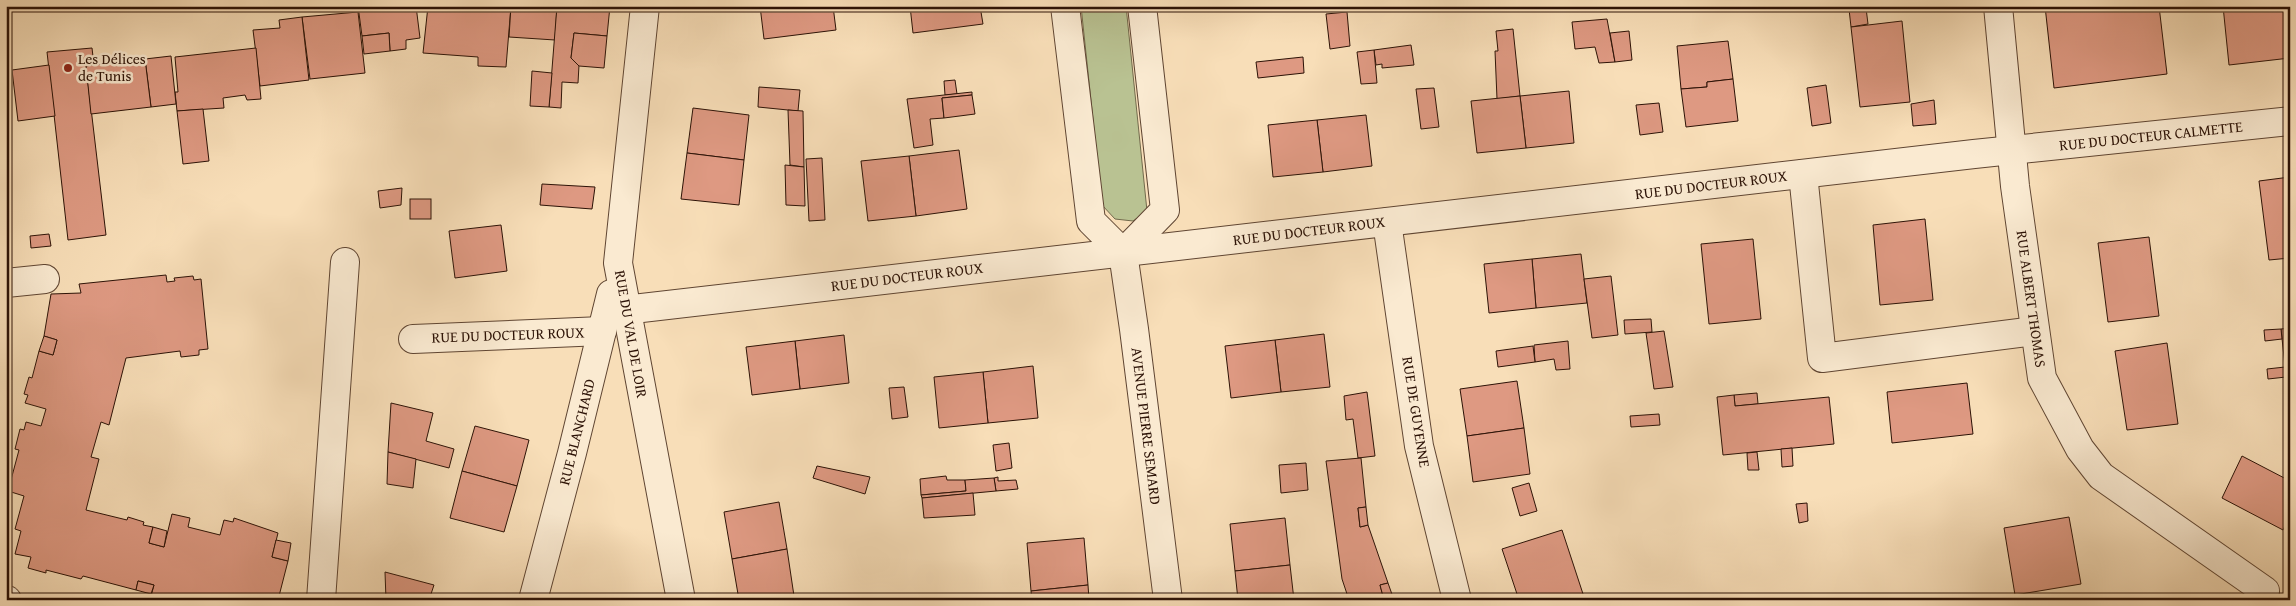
<svg xmlns="http://www.w3.org/2000/svg" width="2296" height="606" viewBox="0 0 2296 606" font-family="'Gentium Book Plus',serif">
<style>
.green{fill:#b9c292;stroke:#726a4c}
.building{fill:#de9982;stroke:#2c1206}
.lines{fill:none;stroke-linecap:round;stroke-linejoin:round}
.minor-casing{stroke:#5f4532;stroke-width:30}
.minor{stroke:#faead1;stroke-width:28}
.poi-dot{fill:#8f2418;stroke:#faead1;stroke-width:2}
.labels{text-anchor:middle;stroke-width:5;stroke-linejoin:round;paint-order:stroke}
.poi-label{font-size:15px;fill:#2c1206;stroke:#faead1;text-anchor:start}
.street-label{font-size:15px;fill:#2c1206;stroke:#faead1}
</style>
<rect width="100%" height="100%" fill="#f8deb8"/>
<filter id="stains"><feTurbulence type="fractalNoise" baseFrequency=".004" numOctaves="4"/><feColorMatrix values="0 0 0 0 .2 0 0 0 0 .09 0 0 0 0 .02 0 0 0 .5 -.17"/></filter>
<radialGradient id="worn" r=".72"><stop offset=".6" stop-color="#630" stop-opacity="0"/><stop offset="1" stop-color="#630" stop-opacity=".3"/></radialGradient>
<polygon class="green" points="1081,6 1126,6 1147,211 1133,221 1115,219 1102,205"/>
<g class="building">
<polygon points="358,6 416,6 420,38 406,40 406,49 390,51 389,33 362,36"/>
<polygon points="428,6 511,6 506,67 478,66 478,57 423,53"/>
<polygon points="511,6 557,6 555,40 509,37"/>
<polygon points="557,6 610,6 607,36 574,33 571,58 579,65 578,83 562,82 561,108 549,107"/>
<polygon points="760,6 833,6 836,30 764,39"/>
<polygon points="910,6 980,6 983,24 913,33"/>
<polygon points="2045,6 2159,6 2167,74 2054,88"/>
<polygon points="2223,6 2290,6 2290,58 2229,65"/>
<polygon points="1866,8 1868,24 1851,27 1849,9"/>
<polygon points="358,12 365,73 310,79 302,17"/>
<polygon points="1347,12 1350,46 1330,49 1326,14"/>
<polygon points="302,17 309,80 260,86 253,30 280,28 279,20"/>
<polygon points="1607,19 1615,62 1599,63 1595,47 1575,49 1572,22"/>
<polygon points="1902,21 1910,102 1860,107 1851,27"/>
<polygon points="1513,29 1520,96 1497,99 1495,51 1498,51 1496,31"/>
<polygon points="1629,31 1632,60 1615,62 1610,33"/>
<polygon points="389,33 390,51 364,54 362,36"/>
<polygon points="574,33 607,36 604,68 579,66 571,58"/>
<polygon points="1728,41 1733,79 1707,82 1707,87 1681,89 1677,46"/>
<polygon points="1411,45 1414,65 1382,68 1382,64 1376,65 1374,50"/>
<polygon points="92,48 94,65 86,66 106,235 68,240 47,52"/>
<polygon points="256,48 261,99 247,100 245,95 223,98 224,108 177,111 175,92 178,92 175,57"/>
<polygon points="1374,50 1377,83 1361,84 1357,52"/>
<polygon points="171,56 176,104 151,107 145,59"/>
<polygon points="1303,57 1304,73 1258,78 1256,62"/>
<polygon points="145,59 151,107 91,114 86,66"/>
<polygon points="49,65 55,116 18,121 12,70"/>
<polygon points="532,71 552,73 549,107 530,106"/>
<polygon points="1733,79 1738,121 1686,127 1681,89 1707,87 1707,82"/>
<polygon points="955,80 957,94 945,95 944,81"/>
<polygon points="1826,85 1831,123 1812,126 1807,88"/>
<polygon points="759,87 800,90 798,111 758,107"/>
<polygon points="1434,88 1439,127 1421,129 1416,89"/>
<polygon points="1569,91 1574,143 1526,148 1520,96"/>
<polygon points="972,92 972,95 942,98 944,118 930,119 933,145 914,148 907,99"/>
<polygon points="972,95 975,114 944,118 942,98"/>
<polygon points="1520,96 1526,148 1477,153 1471,101"/>
<polygon points="1934,100 1936,124 1913,126 1911,104"/>
<polygon points="1659,103 1663,132 1640,135 1636,105"/>
<polygon points="693,108 749,115 744,160 687,153"/>
<polygon points="203,109 209,161 183,164 177,111"/>
<polygon points="788,110 803,111 804,167 790,165"/>
<polygon points="1366,115 1372,166 1323,172 1317,120"/>
<polygon points="1317,120 1323,172 1273,177 1268,125"/>
<polygon points="959,150 967,209 916,216 909,156"/>
<polygon points="687,153 744,160 739,205 681,199"/>
<polygon points="909,156 916,216 868,221 861,161"/>
<polygon points="822,158 825,220 809,221 806,159"/>
<polygon points="785,165 804,167 805,206 786,205"/>
<polygon points="2290,177 2290,258 2269,260 2259,181"/>
<polygon points="542,184 595,187 592,209 540,205"/>
<polygon points="402,188 401,205 380,208 378,191"/>
<rect x="410" y="199" width="21" height="20"/>
<polygon points="1925,219 1933,300 1880,305 1873,225"/>
<polygon points="501,225 507,271 455,278 449,231"/>
<polygon points="49,234 51,246 31,248 30,236"/>
<polygon points="2149,237 2159,316 2108,322 2098,243"/>
<polygon points="1753,239 1761,319 1709,324 1701,244"/>
<polygon points="1581,254 1587,303 1536,308 1532,259"/>
<polygon points="1532,259 1536,308 1489,313 1484,264"/>
<polygon points="166,275 167,282 175,281 174,278 193,276 194,280 201,279 208,349 199,350 199,355 181,357 180,351 126,358 109,425 101,422 91,457 99,459 86,510 127,520 128,517 144,522 143,525 153,527 149,543 164,547 172,514 190,518 188,527 220,535 224,520 233,522 234,518 278,533 272,557 288,561 278,600 150,600 154,585 138,581 136,590 83,576 81,579 46,570 46,573 28,568 31,557 15,554 21,531 15,529 24,496 8,491 19,450 15,449 20,429 24,430 26,422 41,426 46,409 25,403 28,395 24,394 29,377 32,378 39,351 53,355 57,340 44,336 51,294 81,293 79,284"/>
<polygon points="1611,276 1618,335 1592,338 1584,279"/>
<polygon points="1651,319 1652,332 1625,334 1624,320"/>
<polygon points="2290,328 2290,404 2289,404 2281,329"/>
<polygon points="2281,329 2282,339 2265,341 2264,330"/>
<polygon points="1664,331 1673,387 1654,389 1646,333"/>
<polygon points="1324,334 1330,387 1281,392 1275,340"/>
<polygon points="844,335 849,383 800,389 795,341"/>
<polygon points="44,336 57,340 53,355 39,351"/>
<polygon points="1275,340 1281,392 1231,398 1225,346"/>
<polygon points="795,341 800,389 752,395 746,347"/>
<polygon points="1568,341 1570,369 1556,370 1554,359 1535,362 1534,345"/>
<polygon points="2167,343 2178,424 2127,430 2115,351"/>
<polygon points="1533,346 1535,362 1498,367 1496,351"/>
<polygon points="1033,366 1038,418 988,423 983,372"/>
<polygon points="2285,367 2286,377 2268,379 2267,369"/>
<polygon points="983,372 988,423 939,428 934,377"/>
<polygon points="1517,381 1524,428 1467,436 1460,389"/>
<polygon points="1967,383 1973,434 1892,443 1887,392"/>
<polygon points="904,387 908,417 892,419 889,388"/>
<polygon points="1367,392 1375,456 1358,458 1353,419 1346,420 1344,396"/>
<polygon points="1757,393 1758,404 1735,406 1734,395"/>
<polygon points="1734,395 1735,406 1829,397 1834,444 1723,455 1717,397"/>
<polygon points="391,403 433,413 426,441 454,449 449,468 388,452"/>
<polygon points="1659,414 1660,425 1631,427 1630,416"/>
<polygon points="475,426 529,440 517,486 462,471"/>
<polygon points="1524,428 1530,474 1473,482 1467,436"/>
<polygon points="1009,443 1012,468 996,471 993,445"/>
<polygon points="1792,448 1793,466 1782,467 1781,449"/>
<polygon points="388,452 416,459 413,488 387,484"/>
<polygon points="1757,452 1759,470 1748,470 1747,453"/>
<polygon points="2242,456 2290,481 2290,516 2283,530 2222,498"/>
<polygon points="1361,458 1366,507 1358,508 1360,527 1368,525 1388,583 1380,585 1384,600 1349,600 1342,579 1326,461"/>
<polygon points="1306,463 1308,490 1281,493 1279,465"/>
<polygon points="817,466 870,477 865,494 813,478"/>
<polygon points="462,471 517,486 504,532 450,518"/>
<polygon points="946,476 947,480 965,480 966,491 921,495 920,479"/>
<polygon points="998,477 998,481 1016,480 1018,489 996,491 994,478"/>
<polygon points="994,478 996,491 922,498 921,495 966,491 965,480"/>
<polygon points="1529,483 1537,511 1520,516 1512,488"/>
<polygon points="973,493 975,515 924,518 922,498"/>
<polygon points="779,502 787,549 732,559 724,512"/>
<polygon points="1807,503 1808,521 1799,523 1796,504"/>
<polygon points="1366,507 1368,525 1360,527 1358,508"/>
<polygon points="2069,517 2081,584 2015,595 2004,528"/>
<polygon points="1285,518 1290,565 1235,571 1230,524"/>
<polygon points="153,527 167,531 164,547 149,543"/>
<polygon points="1562,530 1585,600 1519,600 1502,549"/>
<polygon points="1084,538 1088,585 1031,591 1027,543"/>
<polygon points="276,540 291,543 288,561 272,557"/>
<polygon points="787,549 794,596 770,600 739,600 732,559"/>
<polygon points="1290,565 1294,600 1238,600 1235,571"/>
<polygon points="385,572 434,585 429,600 386,600"/>
<polygon points="138,581 154,585 151,594 136,590"/>
<polygon points="1388,583 1394,600 1384,600 1380,585"/>
<polygon points="1088,585 1089,600 1032,600 1031,591"/>
</g>
<g class="lines">
<defs>
<g id="minor">
<polyline points="645,6 618,263 681,600"/>
<polyline points="1065,6 1091,221 1123,253 1134,329 1168,600"/>
<polyline points="1998,6 2015,186 2042,378 2080,449 2101,476 2265,591 2263,600"/>
<polyline points="1803,174 1822,358 2035,331"/>
<polyline points="1387,222 1419,446 1457,600"/>
<polyline points="1123,253 1165,210 1142,6"/>
<polyline points="6,283 45,279"/>
<polyline points="607,312 1974,154 2290,121"/>
<polyline points="413,339 602,331"/>
<polyline points="6,600 7,600"/>
<polyline points="321,600 345,262"/>
<polyline points="533,600 572,453 611,294"/>
</g>
</defs>
<use href="#minor" class="minor-casing"/>
<use href="#minor" class="minor"/>
</g>
<circle class="poi-dot" cx="68" cy="68" r="5"/>
<g class="labels">
<g class="poi-label">
<text x="78" y="64">Les Délices<tspan x="78" dy="17">de Tunis</tspan></text>
</g>
<g class="street-label">
<text transform="translate(2151 136) rotate(-6)" y="5">RUE DU DOCTEUR CALMETTE</text>
<text transform="translate(1711 185) rotate(-7)" y="5">RUE DU DOCTEUR ROUX</text>
<text transform="translate(1309 231) rotate(-7)" y="5">RUE DU DOCTEUR ROUX</text>
<text transform="translate(907 277) rotate(-7)" y="5">RUE DU DOCTEUR ROUX</text>
<text transform="translate(2031 299) rotate(82)" y="5">RUE ALBERT THOMAS</text>
<text transform="translate(631 334) rotate(80)" y="5">RUE DU VAL DE LOIR</text>
<text transform="translate(508 335) rotate(-2)" y="5">RUE DU DOCTEUR ROUX</text>
<text transform="translate(1416 412) rotate(81)" y="5">RUE DE GUYENNE</text>
<text transform="translate(1146 426) rotate(83)" y="5">AVENUE PIERRE SEMARD</text>
<text transform="translate(577 432) rotate(-76)" y="5">RUE BLANCHARD</text>
</g>
</g>
<rect width="2296" height="606" fill="none" stroke="#f8deb8" stroke-width="25"/>
<rect x="8" y="8" width="2281" height="591" fill="none" stroke="#2c1206" stroke-width="2.5"/>
<rect x="12" y="12" width="2271" height="581" fill="none" stroke="#2c1206"/>
<rect width="100%" height="100%" filter="url(#stains)"/>
<rect width="100%" height="100%" fill="url(#worn)"/>
</svg>
